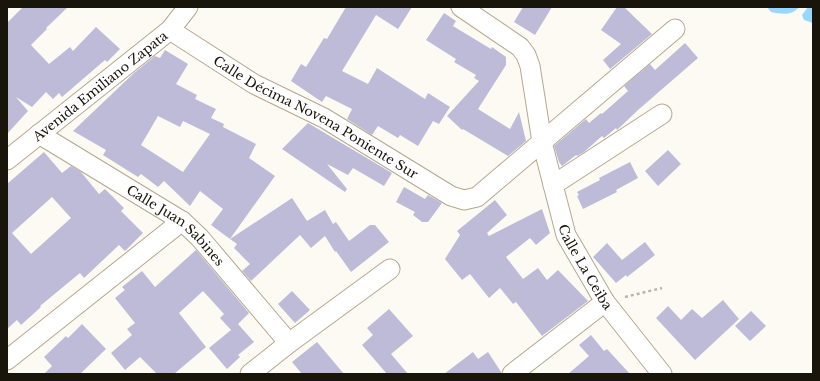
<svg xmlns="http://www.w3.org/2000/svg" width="820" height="381" viewBox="0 0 820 381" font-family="'Libre Baskerville',serif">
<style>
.water{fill:#99d8fe}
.building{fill:#bebbd8;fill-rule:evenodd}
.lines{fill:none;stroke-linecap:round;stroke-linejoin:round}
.minor-casing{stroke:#b7a78d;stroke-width:21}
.path{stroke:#b8b5ad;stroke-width:2.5;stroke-dasharray:3 3;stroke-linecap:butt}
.minor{stroke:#fff;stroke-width:19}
.labels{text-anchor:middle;stroke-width:3;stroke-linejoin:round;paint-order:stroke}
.street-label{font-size:13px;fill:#1a150b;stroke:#fff}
</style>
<rect width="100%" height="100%" fill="#fdfaf4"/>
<g class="water">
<path d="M767,7H799C792,16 781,14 771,12Z"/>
<polygon points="808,7 813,7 813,23 804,20 802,15"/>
</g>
<g class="building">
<polygon points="23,7 68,7 46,28 47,29 31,45 49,64 70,47 73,51 96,27 120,49 107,62 105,60 62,97 59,93 53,99 46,92 32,107 16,97 28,111 7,134 7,23"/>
<polygon points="346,7 412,7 398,29 376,15 342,71 368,84 377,68 425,99 428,93 450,107 439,124 433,121 418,146 400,135 398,138 378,126 372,135 347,119 352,109 326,96 322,102 291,81 301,64 306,67 324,38 327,39"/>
<polygon points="523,7 552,7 535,35 514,22"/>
<polygon points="617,7 624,7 652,34 610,69 603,60 621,44 601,30"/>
<polygon points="444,13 456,21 453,26 491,49 492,47 506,57 506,65 478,109 510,129 519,112 526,141 508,156 463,129 462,130 447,116 479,81 474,78 476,75 454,62 456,59 426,40"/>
<polygon points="685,43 698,58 638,110 617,130 616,128 604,138 602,136 584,152 577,156 576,155 562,166 559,162 554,146 586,119 589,123 601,113 602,114 628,91 624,86 650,64 655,70"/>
<path d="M165,50L188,64L176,84L197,95L195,99L216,109L211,118L224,124L223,127L256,144L249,158L275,176L230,239L211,225L223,209L200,191L190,206L164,181L158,187L141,174L138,177L103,155L106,150L73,131L134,73L155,56L160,58ZM158,116L180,127L183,121L210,134L183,172L141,145Z"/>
<polygon points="308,123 392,173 384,186 353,168 348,175 327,164 347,189 345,192 282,149"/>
<polygon points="668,150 681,164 658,186 645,171"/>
<path d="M44,152L62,173L71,166L81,172L99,194L105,189L124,208L121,211L143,233L125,251L119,245L84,278L80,273L40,306L41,307L21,325L17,320L7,329V184ZM52,197L71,218L31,254L12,233Z"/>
<polygon points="630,162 638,178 616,190 617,192 583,209 577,196 579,195 577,192 600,180 599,178"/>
<polygon points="404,187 425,199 428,195 442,203 428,222 422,222 413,215 415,212 396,202"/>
<polygon points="292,198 307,221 325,210 333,224 336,222 349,241 370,225 375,225 389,242 351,272 336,251 335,252 325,236 311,248 300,235 251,281 242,271 250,264 234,248 237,244 230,239"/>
<polygon points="495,200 507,215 487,233 489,236 542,209 550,233 536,245 530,238 506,257 523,279 538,268 547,280 558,270 588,301 542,336 516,302 513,304 500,288 489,298 470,274 462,280 445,259 460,235 457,231"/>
<polygon points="645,242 655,255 627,277 626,275 616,283 593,257 607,243 622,260"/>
<polygon points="196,250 249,313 238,324 254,342 238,355 240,357 227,369 209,348 231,330 220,318 224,314 203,291 179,313 206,347 174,374 157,374 140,357 125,370 111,353 132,335 127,329 135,323 115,298 125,290 122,287 142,271 155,287"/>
<polygon points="292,291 310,310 295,323 278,304"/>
<polygon points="723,300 739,319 695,360 656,318 668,306 681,320 692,309 702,318"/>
<polygon points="389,309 413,336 391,354 408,374 387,374 362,345 373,335 367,328"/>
<polygon points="751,311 766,326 750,341 735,326"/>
<polygon points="82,324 106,349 80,374 44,374 52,366 44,357 66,336 68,338"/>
<polygon points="591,335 604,351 607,349 630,374 568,374 589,356 579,345"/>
<polygon points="317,342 344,374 302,374 292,362"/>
<polygon points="473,352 478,359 488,352 501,372 501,374 444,374"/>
</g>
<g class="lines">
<defs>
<g id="minor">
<path id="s1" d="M461,7L520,47L526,55L530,66L542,142L566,235L605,302L662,374"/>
<path id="s2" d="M170,30L254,84L324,118L451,196L464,200L477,197L675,29"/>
<path id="s3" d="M39,134L182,221L200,238L289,343"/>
<path id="s4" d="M7,160L170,30L188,7"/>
<polyline points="553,185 662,114"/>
<polyline points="7,360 182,221"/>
<polyline points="250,374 289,343 390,269"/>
<polyline points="512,374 605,302"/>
</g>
</defs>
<use href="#minor" class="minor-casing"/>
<polyline class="path" points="625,297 662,288"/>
<use href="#minor" class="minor"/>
</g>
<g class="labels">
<g class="street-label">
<text dy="5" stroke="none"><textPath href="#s4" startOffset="119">Avenida Emiliano Zapata</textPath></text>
<text dy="5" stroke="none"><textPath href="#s2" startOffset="170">Calle Décima Novena Poniente Sur</textPath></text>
<text dy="5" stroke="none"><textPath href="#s3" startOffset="165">Calle Juan Sabines</textPath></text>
<text dy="5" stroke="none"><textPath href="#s1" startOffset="303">Calle La Ceiba</textPath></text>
</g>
</g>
<rect width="820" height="381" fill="none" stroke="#1a150b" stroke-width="16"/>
</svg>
